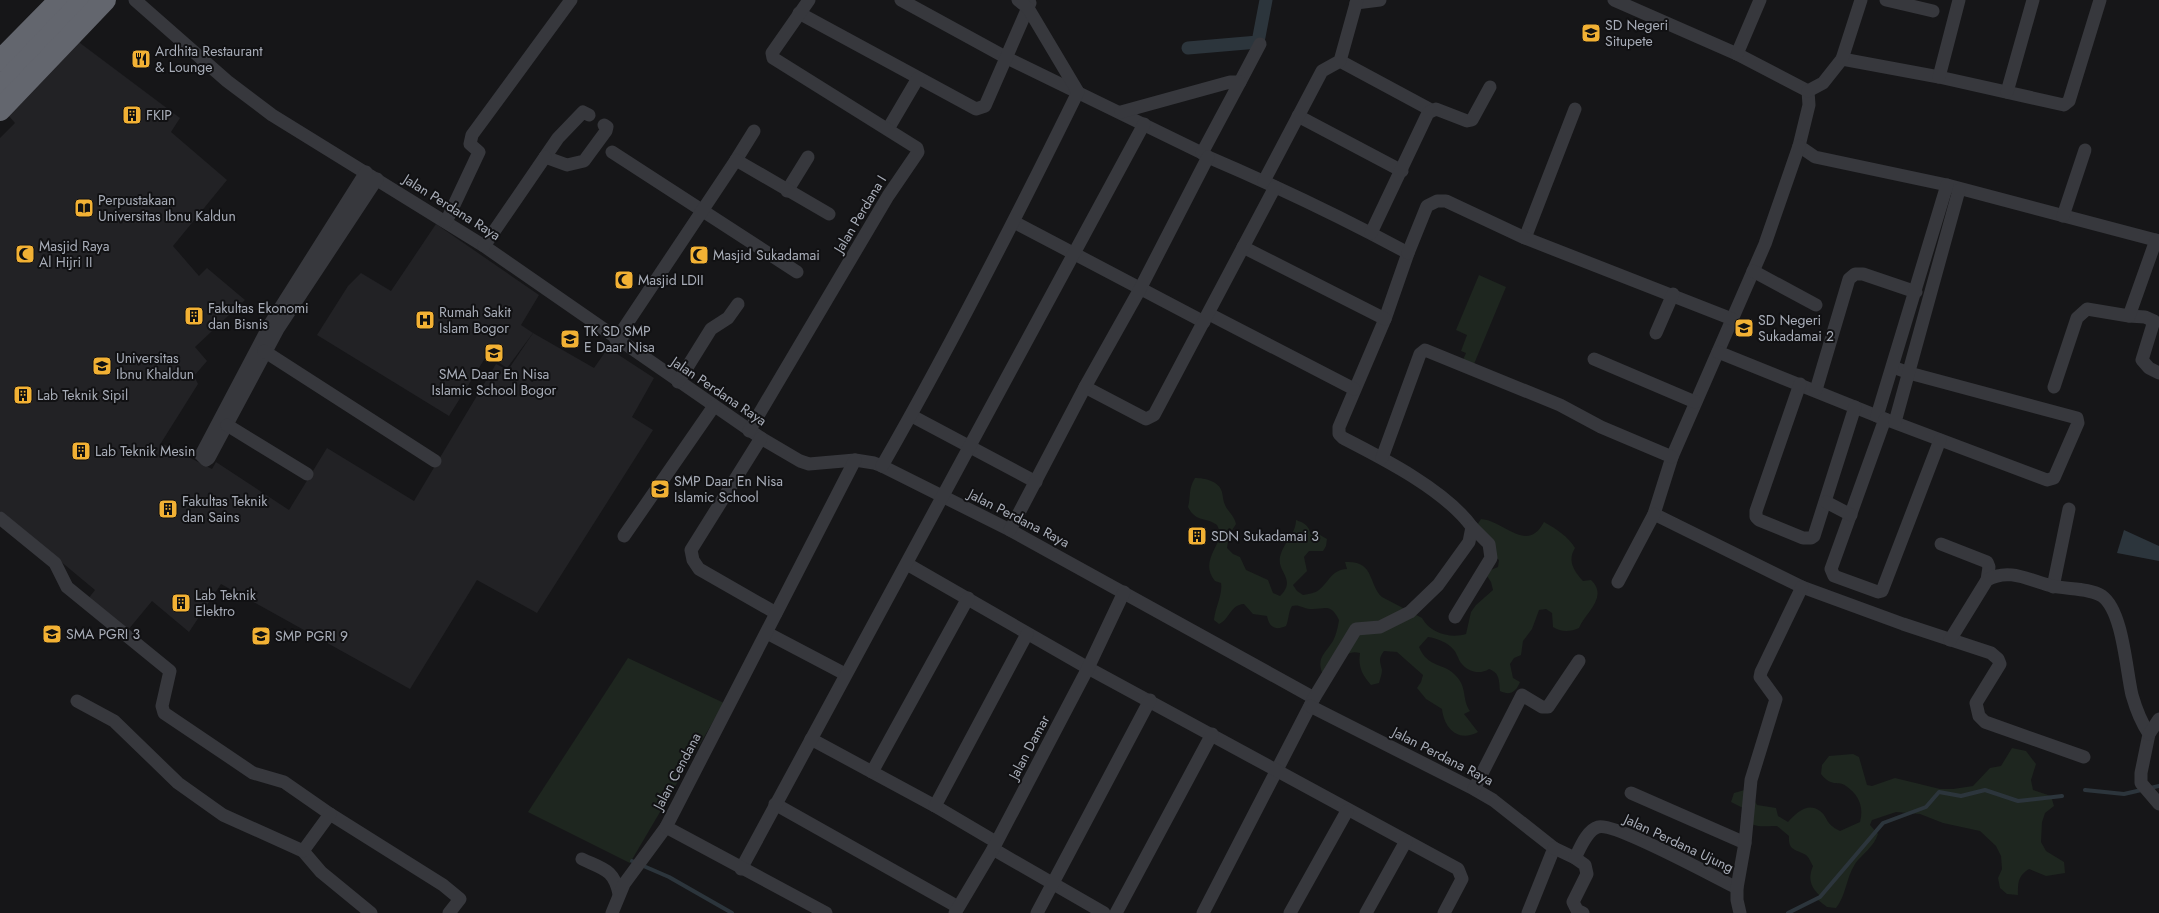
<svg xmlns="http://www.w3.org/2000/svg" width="2159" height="913" viewBox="0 0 2159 913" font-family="Jost,sans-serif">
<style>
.built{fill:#222225}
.green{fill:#1e261f}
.water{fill:#2c353c}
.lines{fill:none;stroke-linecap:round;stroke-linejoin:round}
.stream{stroke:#2c353c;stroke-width:4}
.canal{stroke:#2c353c;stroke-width:13}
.street{stroke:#37383d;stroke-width:13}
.highway{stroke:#63666e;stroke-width:22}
.labels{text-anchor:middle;stroke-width:4;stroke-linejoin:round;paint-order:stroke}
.poi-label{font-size:14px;fill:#a8adb8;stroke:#111113;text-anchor:start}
.street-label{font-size:14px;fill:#a8adb8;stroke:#111113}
</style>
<rect width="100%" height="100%" fill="#161618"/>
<g class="built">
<polygon points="76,40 180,118 171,132 227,180 173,246 199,276 207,268 245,300 195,347 207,361 194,376 198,384 161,443 212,469 216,462 289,510 327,448 414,501 496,364 508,370 533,333 594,368 608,348 654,378 632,417 653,430 537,613 477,580 410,689 221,584 189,632 152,601 128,630 88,599 95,590 0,511 0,138 15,123 8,115"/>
<polygon points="436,224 539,295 521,325 533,333 507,368 487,355 449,416 317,335 348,286 361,273 391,291"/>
</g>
<g class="green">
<polygon points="1479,275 1506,287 1474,364 1463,360 1466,353 1461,351 1467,335 1456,330"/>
<path d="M1195,478C1205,478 1219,481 1222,492C1223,496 1223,501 1225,505C1228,512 1234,515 1236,524L1229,535L1227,548L1233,554L1240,557L1246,570L1268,580L1273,593L1280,596C1297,579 1277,573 1280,557C1283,543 1296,534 1296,520C1305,523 1309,526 1311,535H1320L1327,539L1326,546L1323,551H1309L1304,557L1307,571L1293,585L1297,591L1303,595C1309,594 1315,593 1319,590C1330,581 1331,570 1347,569L1345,562C1375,560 1368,584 1382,597L1422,618C1430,633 1451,639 1466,634L1471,612L1476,605L1493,590L1491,582L1487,576L1491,570L1498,567L1499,560L1494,556L1477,525L1481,519C1505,521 1527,554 1544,522C1555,528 1569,537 1575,548C1567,561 1574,571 1583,581L1591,580C1609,597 1585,613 1579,628C1570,632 1561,632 1553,627L1552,613L1546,609L1539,610L1532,629L1523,641L1521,655L1514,658L1510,664L1513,678L1520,682C1516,692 1510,696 1500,691C1499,681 1500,673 1489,669C1480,675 1468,672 1461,663C1458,659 1457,653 1453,649C1448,643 1437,638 1428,637L1419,647C1428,669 1445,662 1457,677C1467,688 1462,700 1470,711L1464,714L1478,732C1458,743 1444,728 1442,709L1426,699L1417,688L1421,682L1423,675L1397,652L1384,651C1378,659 1380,661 1382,670C1382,674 1380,679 1379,683L1371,685C1362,675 1358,667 1360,653C1345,648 1334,666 1323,675C1316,658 1324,655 1333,641C1336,635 1338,627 1339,620C1330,602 1325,610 1310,609C1302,608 1299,604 1292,606C1288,613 1289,619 1286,626C1275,631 1269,627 1267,616L1253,614L1244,604C1230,605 1230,619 1219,624L1214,620C1215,608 1223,594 1221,583L1215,581C1201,564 1216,550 1221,534C1220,532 1218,527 1217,525C1207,517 1196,523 1188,507C1191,496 1188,489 1195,478Z"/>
<polygon points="628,658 724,703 630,863 528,812"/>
<path d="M2012,748L2026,751L2036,764L2031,780L2033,790L2051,796L2054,806L2045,813L2042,822L2041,842L2046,851L2064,862L2065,873L2046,876L2029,869C2018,876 2018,882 2018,895L2007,894L2000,888L1998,878L2002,869L2001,856L1996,846L1980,831L1943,823L1920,814L1896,812L1872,820L1870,825L1878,834C1874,847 1862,854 1855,864C1846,878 1846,896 1836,908L1827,907L1818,900L1819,895C1810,886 1808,878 1813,866C1811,863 1809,857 1806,855C1796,849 1788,851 1789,836L1777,826C1759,826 1757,829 1741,817L1743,808L1731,802L1734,793L1748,789L1757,805L1776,808L1778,816L1788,822C1797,812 1808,802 1820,811C1829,818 1824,823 1840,831L1860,822C1864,807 1859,795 1846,786C1838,780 1832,788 1821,774L1822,765L1829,756L1853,754L1859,757L1867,785L1872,786L1895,778L1940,789H1953L1973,786L1990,768L2001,766Z"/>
</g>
<polygon class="water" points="2124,530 2159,546 2159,561 2117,553"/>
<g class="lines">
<g class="stream">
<polyline points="2085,790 2124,794 2159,786"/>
<polyline points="632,861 669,877 732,913"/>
<polyline points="1788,913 1820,897 1883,823 1926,807 1939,792 1961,796 1985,790 2018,801 2062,796"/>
</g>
<polyline class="canal" points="1188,48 1258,42 1266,0"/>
<g class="street">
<polyline points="135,0 227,81 272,115 484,246 761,438 800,461 809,464 855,460 874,463 882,466 1010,530 1314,698"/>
<path d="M901,0L1007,58L1202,153L1208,157C1276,186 1343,218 1408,253L1385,319L1339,427V434L1343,438C1384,459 1445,490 1472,527L1469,542L1438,585L1410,612L1380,627L1356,629L1314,698L1203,913"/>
<polyline points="1614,0 1737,54 1808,91 1809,105 1799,146 1815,157 1947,185 2159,241"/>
<polyline points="1886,0 1933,11"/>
<polyline points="1356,3 1380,0"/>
<polyline points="799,13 976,109 985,106 1030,3"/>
<polyline points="1737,54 1760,0"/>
<polyline points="1842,59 1939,77 2064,105 2069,101 2100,0"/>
<polyline points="1340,61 1431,110"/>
<polyline points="1939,77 1959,0"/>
<polyline points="1240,82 1260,44"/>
<polyline points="1808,91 1823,83 1842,59 1861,0"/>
<polyline points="2007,92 2033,0"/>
<polyline points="1121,112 1230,82 1240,82 1202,153"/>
<polyline points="589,115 583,112 558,138 545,157 567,165 584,161 606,131 607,127 604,125"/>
<polyline points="1298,116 1402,171"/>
<polyline points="888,129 918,78"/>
<polyline points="1799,146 1765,244 1672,457 1654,514 1802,587 1903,624 1991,653 1998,659 2000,664 1976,703 1979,716 1985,722 2084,757"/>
<polyline points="612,152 797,272"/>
<polyline points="736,160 754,131"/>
<polyline points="366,172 270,324 201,455 206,460 209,458 278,329 377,179"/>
<polyline points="1264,181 1322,71 1340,61 1357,0"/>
<polyline points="787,191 808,157"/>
<polyline points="2063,216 2085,150"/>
<polyline points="446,222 479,152 470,144 472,135 571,0"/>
<polyline points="1014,222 1204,322"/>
<polyline points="1371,233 1428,113 1436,109 1467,121 1472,120 1490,87"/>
<polyline points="1525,238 1575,109"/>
<polyline points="484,246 545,157"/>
<polyline points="1243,247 1385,319"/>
<polyline points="1408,253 1427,206 1437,201 1446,201 1525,238 1732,319"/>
<polyline points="1753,271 1816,305"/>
<polyline points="1209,314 1354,389"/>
<polyline points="2129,316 2145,317 2154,321 2142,360 2149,368 2159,373"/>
<polyline points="1656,333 1673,294"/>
<polyline points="616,340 736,160 829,214"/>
<polyline points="264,351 435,461"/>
<polyline points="1718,352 1877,416 2047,480 2054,478 2078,423 2077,418 1909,373 1893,367"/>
<polyline points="1594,359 1695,402"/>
<polyline points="678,382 711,329 728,318 738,304"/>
<polyline points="1800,384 1756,511 1756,517 1759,520 1803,538 1811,538 1814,536 1855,407"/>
<polyline points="1085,387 1146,419 1154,415 1275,187"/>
<polyline points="2054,387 2077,318 2087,309 2129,316 2156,240"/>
<polyline points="1816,390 1849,279 1855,274 1863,274 1916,292"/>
<polyline points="912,416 1036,482"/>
<polyline points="1877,416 1947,185"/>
<polyline points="1885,419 1831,569 1834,576 1878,592 1882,591 1940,440"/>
<polyline points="1895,422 1959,190"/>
<polyline points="227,425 307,474"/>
<polyline points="749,431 888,196 918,152 917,148 773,58 772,53 809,0"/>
<polyline points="761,438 691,550 693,560 699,569 776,613"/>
<polyline points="1382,458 1420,354 1425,350 1560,405 1601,427 1672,457"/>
<path d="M882,466C952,344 1016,218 1078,92L1028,8L1018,0"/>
<polyline points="1826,502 1851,515"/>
<polyline points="0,518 55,563 67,587 170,671 162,706 164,713 253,773 284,782 330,814 443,885 460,899 449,913"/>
<polyline points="1010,530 1085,387 1140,289 1208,157"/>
<polyline points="624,536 714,406"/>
<polyline points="1941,544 1987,562 1989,567 1987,580"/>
<polyline points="907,564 1088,668 1458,869 1462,879 1444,913"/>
<polyline points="1618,582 1654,514"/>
<polyline points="2053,587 2069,509"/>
<polyline points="1455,617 1491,558 1489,544 1472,527"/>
<polyline points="767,633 845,674"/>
<path d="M1950,640L1987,580C2008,568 2027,579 2048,585C2065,590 2088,587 2102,596C2123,611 2126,670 2132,695C2136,709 2141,722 2149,734L2141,773V783L2159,804"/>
<polyline points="77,701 114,721 178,783 223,815 303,851 321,872 371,913"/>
<polyline points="1310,706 1474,789 1493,800 1554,848 1528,913"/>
<polyline points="2149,734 2159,719"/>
<polyline points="811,739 935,806 996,842"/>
<polyline points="872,772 968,598"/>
<polyline points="1474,789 1522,695 1542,707 1548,707 1579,661"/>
<polyline points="1631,793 1745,843"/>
<polyline points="775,804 958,907"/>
<polyline points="935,806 1027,634"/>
<polyline points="1554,848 1575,858 1585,865 1587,874 1573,902 1577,910 1583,913"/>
<polyline points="993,849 1104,913"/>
<polyline points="303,851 330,814"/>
<path d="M1575,858C1580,848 1587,830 1598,827C1615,822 1716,878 1737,888"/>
<path d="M582,859C603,869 614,869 619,894"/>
<polyline points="741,869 1144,124"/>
<polyline points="612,913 624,884 666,827"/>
<polyline points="826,913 666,827 855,460"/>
<polyline points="955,913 993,849 1088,668 1124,592"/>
<polyline points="1037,913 1150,700"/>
<polyline points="1116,913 1212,734"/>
<polyline points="1290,913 1347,811"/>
<polyline points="1366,913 1406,841"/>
<polyline points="1740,913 1737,900 1737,888 1745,843 1751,780 1776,699 1760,677 1761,672 1802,587"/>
</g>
<g class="highway">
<polyline points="0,61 60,0"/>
<polyline points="2,86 84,0"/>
<polyline points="0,110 105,0"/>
</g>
</g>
<defs>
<symbol id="school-square" viewBox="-11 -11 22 22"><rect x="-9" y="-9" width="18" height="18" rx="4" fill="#f2b134" stroke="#111113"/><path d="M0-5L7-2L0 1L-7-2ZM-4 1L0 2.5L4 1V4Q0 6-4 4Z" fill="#111"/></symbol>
<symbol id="restaurant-square" viewBox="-11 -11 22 22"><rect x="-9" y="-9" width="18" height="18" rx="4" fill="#f2b134" stroke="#111113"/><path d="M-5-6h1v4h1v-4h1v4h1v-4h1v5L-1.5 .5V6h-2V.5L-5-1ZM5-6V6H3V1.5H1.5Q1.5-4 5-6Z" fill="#111"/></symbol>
<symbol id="building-square" viewBox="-11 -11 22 22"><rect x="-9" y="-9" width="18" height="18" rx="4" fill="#f2b134" stroke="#111113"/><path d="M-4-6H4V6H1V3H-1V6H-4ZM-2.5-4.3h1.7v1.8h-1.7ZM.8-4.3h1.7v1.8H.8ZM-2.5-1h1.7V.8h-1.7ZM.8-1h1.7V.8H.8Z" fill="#111"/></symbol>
<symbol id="library-square" viewBox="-11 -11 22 22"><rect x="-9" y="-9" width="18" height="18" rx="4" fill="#f2b134" stroke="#111113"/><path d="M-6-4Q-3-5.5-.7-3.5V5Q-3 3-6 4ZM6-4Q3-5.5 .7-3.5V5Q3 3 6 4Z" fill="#111"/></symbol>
<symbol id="mosque-square" viewBox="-11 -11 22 22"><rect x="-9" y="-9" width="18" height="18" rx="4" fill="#f2b134" stroke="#111113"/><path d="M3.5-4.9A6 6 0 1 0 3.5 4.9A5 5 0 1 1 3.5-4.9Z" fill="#111"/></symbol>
<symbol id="hospital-square" viewBox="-11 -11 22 22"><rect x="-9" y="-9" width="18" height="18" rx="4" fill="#f2b134" stroke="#111113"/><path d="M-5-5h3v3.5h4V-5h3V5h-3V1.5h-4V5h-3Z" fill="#111"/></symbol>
<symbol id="university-square" viewBox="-11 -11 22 22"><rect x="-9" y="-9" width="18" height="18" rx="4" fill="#f2b134" stroke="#111113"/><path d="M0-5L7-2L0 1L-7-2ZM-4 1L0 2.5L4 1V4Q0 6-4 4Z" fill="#111"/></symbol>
</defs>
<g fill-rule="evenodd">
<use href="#school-square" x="1580" y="22" width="22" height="22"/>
<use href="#restaurant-square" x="130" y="48" width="22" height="22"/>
<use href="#building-square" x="121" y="104" width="22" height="22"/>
<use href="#library-square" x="73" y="197" width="22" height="22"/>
<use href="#mosque-square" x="14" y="243" width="22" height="22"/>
<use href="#mosque-square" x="688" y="244" width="22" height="22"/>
<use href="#mosque-square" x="613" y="269" width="22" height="22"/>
<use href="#building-square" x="183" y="305" width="22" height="22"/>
<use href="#hospital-square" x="414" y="309" width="22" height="22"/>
<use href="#school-square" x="1733" y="317" width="22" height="22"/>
<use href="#school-square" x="559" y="328" width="22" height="22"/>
<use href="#school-square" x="483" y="342" width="22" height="22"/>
<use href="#university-square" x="91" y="355" width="22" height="22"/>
<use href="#building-square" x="12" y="384" width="22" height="22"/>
<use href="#building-square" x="70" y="440" width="22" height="22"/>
<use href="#school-square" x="649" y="478" width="22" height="22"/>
<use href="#building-square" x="157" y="498" width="22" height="22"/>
<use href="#building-square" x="1186" y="525" width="22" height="22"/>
<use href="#building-square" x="170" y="592" width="22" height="22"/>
<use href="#school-square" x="41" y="623" width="22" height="22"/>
<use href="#school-square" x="250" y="625" width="22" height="22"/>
</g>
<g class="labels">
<g class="poi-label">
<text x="1605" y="30">SD Negeri<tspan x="1605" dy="16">Situpete</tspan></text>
<text x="155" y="56">Ardhita Restaurant<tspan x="155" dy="16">&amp; Lounge</tspan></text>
<text x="146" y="120">FKIP</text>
<text x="98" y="205">Perpustakaan<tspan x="98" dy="16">Universitas Ibnu Kaldun</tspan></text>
<text x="39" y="251">Masjid Raya<tspan x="39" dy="16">Al Hijri II</tspan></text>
<text x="713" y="260">Masjid Sukadamai</text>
<text x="638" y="285">Masjid LDII</text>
<text x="208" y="313">Fakultas Ekonomi<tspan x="208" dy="16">dan Bisnis</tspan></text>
<text x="439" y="317">Rumah Sakit<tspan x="439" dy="16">Islam Bogor</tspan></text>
<text x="1758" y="325">SD Negeri<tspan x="1758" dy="16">Sukadamai 2</tspan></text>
<text x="584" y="336">TK SD SMP<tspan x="584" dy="16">E Daar Nisa</tspan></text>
<text x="116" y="363">Universitas<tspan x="116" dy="16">Ibnu Khaldun</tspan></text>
<text x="494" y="379" text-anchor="middle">SMA Daar En Nisa<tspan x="494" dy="16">Islamic School Bogor</tspan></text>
<text x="37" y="400">Lab Teknik Sipil</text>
<text x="95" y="456">Lab Teknik Mesin</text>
<text x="674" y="486">SMP Daar En Nisa<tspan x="674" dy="16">Islamic School</tspan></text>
<text x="182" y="506">Fakultas Teknik<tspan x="182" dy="16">dan Sains</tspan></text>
<text x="1211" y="541">SDN Sukadamai 3</text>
<text x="195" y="600">Lab Teknik<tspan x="195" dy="16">Elektro</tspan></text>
<text x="66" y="639">SMA PGRI 3</text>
<text x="275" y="641">SMP PGRI 9</text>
</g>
<g class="street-label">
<text transform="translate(452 207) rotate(32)" y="5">Jalan Perdana Raya</text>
<text transform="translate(860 214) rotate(-59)" y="5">Jalan Perdana I</text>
<text transform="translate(719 391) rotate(34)" y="5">Jalan Perdana Raya</text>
<text transform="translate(1019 518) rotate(27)" y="5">Jalan Perdana Raya</text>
<text transform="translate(1029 747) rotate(-62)" y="5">Jalan Damar</text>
<text transform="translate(1443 756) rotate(27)" y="5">Jalan Perdana Raya</text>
<text transform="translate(677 771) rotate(-62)" y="5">Jalan Cendana</text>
<text transform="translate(1679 843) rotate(25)" y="5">Jalan Perdana Ujung</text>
</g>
</g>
</svg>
